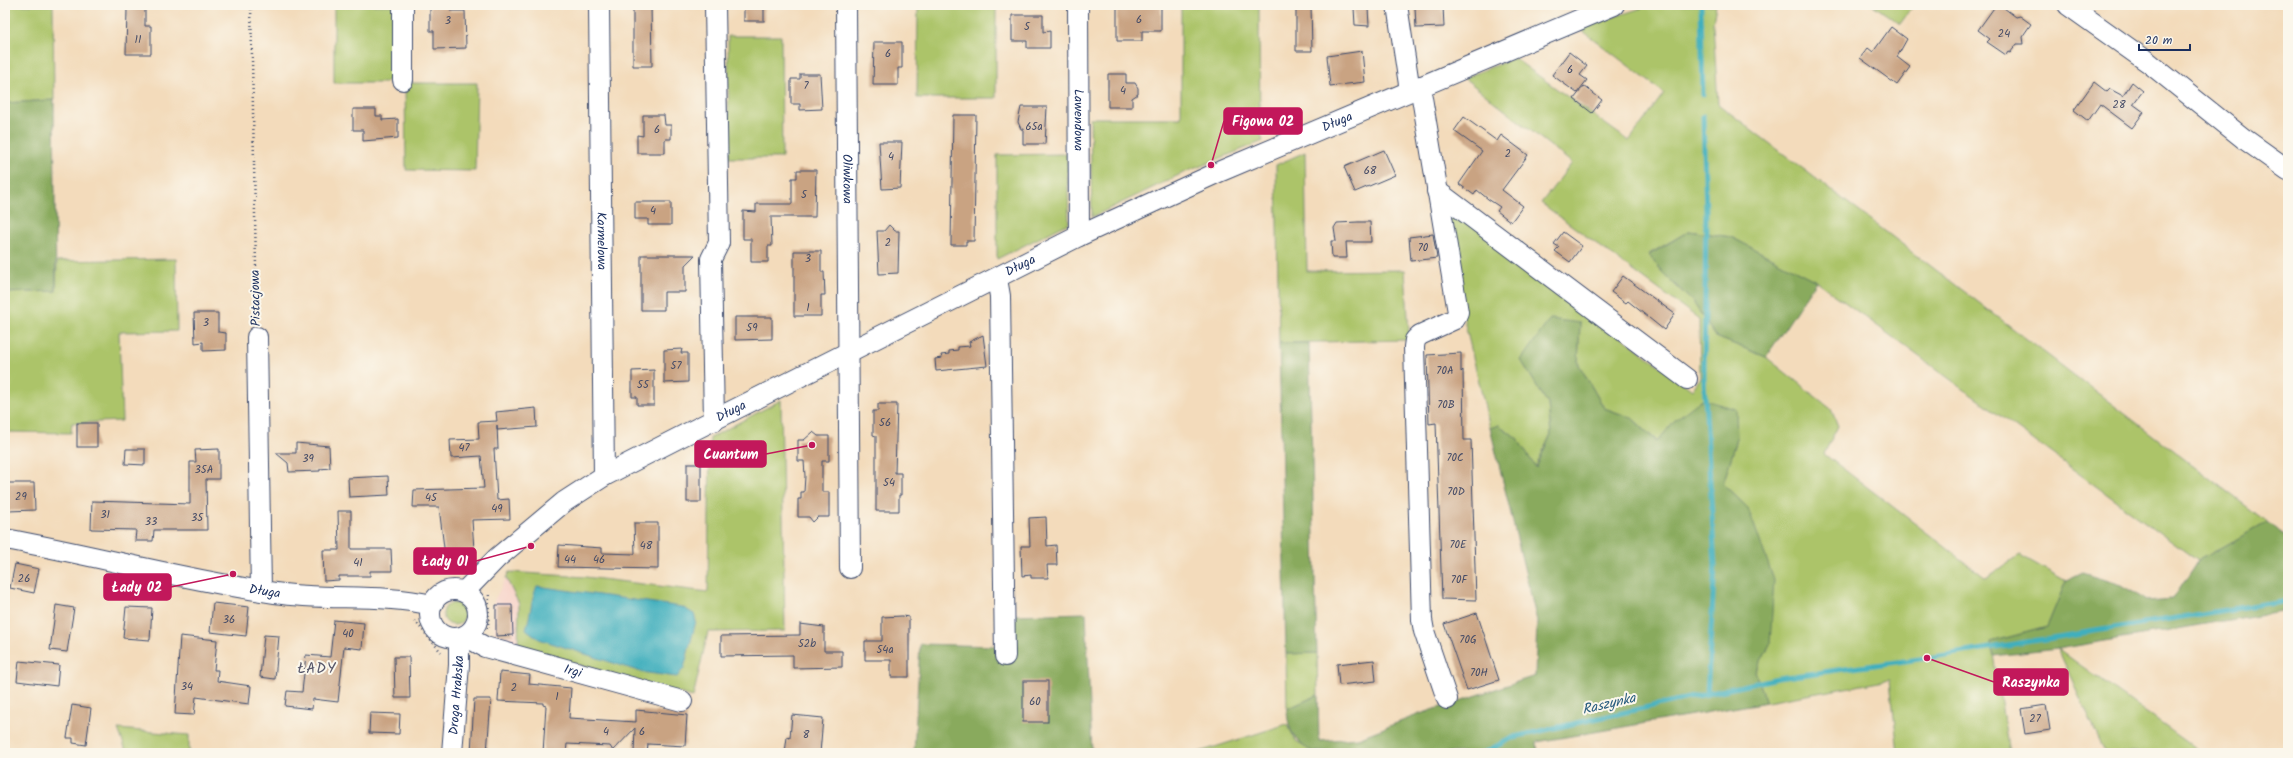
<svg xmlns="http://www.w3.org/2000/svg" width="2293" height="758" viewBox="0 0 2293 758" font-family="Kalam,sans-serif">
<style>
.built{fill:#f7d1c7}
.green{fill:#acc469;stroke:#647a64}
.forest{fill:#89aa5d;stroke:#526c5e}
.water{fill:#41afbd;stroke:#2e6f8e}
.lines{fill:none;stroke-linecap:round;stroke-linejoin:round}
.stream{stroke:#41afbd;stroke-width:5}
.building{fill:#c9a382}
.minor-casing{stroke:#3b496c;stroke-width:22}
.path{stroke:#3b496c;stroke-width:2.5;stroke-dasharray:1 3;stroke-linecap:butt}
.minor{stroke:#fff;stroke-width:20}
.labels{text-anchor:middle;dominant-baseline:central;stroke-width:4;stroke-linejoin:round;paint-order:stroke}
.number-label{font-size:11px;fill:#464c67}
.street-label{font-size:13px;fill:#1b2f5e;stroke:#fbf7ec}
.water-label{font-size:14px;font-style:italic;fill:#285c7f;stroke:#fbf7ec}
.quarter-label{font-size:15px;letter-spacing:1px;fill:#58586b;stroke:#fbf7ec}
.leader{fill:none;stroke:#c2185b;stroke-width:1.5}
.callout-dot{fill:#c2185b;stroke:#fbf7ec;stroke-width:1.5}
.callout{fill:#c2185b;stroke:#c2185b;stroke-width:1.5}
.callout-label{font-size:14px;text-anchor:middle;font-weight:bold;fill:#fff}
</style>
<rect width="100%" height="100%" fill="#fbf7ec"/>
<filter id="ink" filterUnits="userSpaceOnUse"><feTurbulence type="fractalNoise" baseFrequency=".025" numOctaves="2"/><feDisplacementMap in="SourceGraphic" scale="8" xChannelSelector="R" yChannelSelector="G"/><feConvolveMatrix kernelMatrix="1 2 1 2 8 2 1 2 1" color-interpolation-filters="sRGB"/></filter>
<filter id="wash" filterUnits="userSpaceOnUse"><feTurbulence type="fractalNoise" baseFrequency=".012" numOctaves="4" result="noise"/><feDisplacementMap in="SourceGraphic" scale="16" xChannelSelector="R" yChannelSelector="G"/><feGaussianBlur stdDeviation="0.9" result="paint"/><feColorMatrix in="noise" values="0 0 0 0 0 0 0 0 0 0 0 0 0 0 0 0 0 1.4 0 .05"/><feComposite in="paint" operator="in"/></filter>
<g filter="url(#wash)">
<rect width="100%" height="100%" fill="#f3dbbb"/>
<path class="built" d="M506,578L519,604L518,648L495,642L494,601Z"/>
<g class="green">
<path d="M5,5H53L54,100L5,103Z"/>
<path d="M334,5H394L393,74L385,83H334Z"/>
<path d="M918,5H996V98H917Z"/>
<path d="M1181,5H1259L1260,132L1263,141L1181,174L1092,217L1090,118H1181Z"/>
<path d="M1651,5H1716L1713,23L1718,104L2267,522L2198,561L1816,281L1731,237L1689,231L1649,254L1663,273L1693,302L1716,337L1766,357L1831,409L1838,426L1824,454L1986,578L2020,555L2066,581L2047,627L1991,642L2009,753H1898L1890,680L1767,702L1755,672L1770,644L1748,508L1723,484L1737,439L1675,420L1658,442L1632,418L1604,408L1578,363L1580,323L1521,360L1548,404L1551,434L1535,468L1517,438L1499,425L1490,428L1461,307L1442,201L1692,390L1700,378L1699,319L1541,203L1572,163L1464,78L1514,58L1629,141L1664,93L1579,28Z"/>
<path d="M1873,5H1914L1900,24Z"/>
<path d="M728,36H781L782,158H729Z"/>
<path d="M405,83H477L475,171L406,170Z"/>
<path d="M1305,152L1307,271L1405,270L1409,333L1406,340L1279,343L1276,165Z"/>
<path d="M1067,154L1069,223L997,259V155Z"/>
<path d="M176,259L177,331L119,332L122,421L72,423L71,433L5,432V293L56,291L57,261Z"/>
<path d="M781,400L785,631L708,632L693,697L518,648L519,604L506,578L509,572L585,577L708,592L710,438Z"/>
<circle cx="454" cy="614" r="11"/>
<path d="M2058,649L2202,753H2105Z"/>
<path d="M1317,653L1318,695L1287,709L1286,654Z"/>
<path d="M1287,724L1296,741L1317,753H1196Z"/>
<path d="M118,729L189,735V753H127Z"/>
</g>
<g class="forest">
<path d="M54,100L56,291L5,293V103Z"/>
<path d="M1689,231L1731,237L1816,281L1766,357L1716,337L1693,302L1663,273L1649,255Z"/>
<path d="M1550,319L1580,323L1578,363L1604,408L1632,418L1657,442L1675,420L1702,399L1736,409L1737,439L1723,484L1748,508L1774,580L1770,644L1755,672L1767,702L1537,742L1538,753L1313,752C1294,739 1288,732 1287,709L1318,695L1319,741L1358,738L1420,714L1535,676L1537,621L1490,428L1499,425L1517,438L1536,468L1551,434L1548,404L1521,360Z"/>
<path d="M1279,343H1309L1317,653L1286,654Z"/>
<path d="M2267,522L2288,539V610L2058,649L1993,656L1991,642L2047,627L2066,581L2083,573L2122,585L2147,601L2173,599L2198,561Z"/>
<path d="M1086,613L1092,753H914L920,644L997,646L1012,615Z"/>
</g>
<path class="water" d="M537,586L682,607L694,614L696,621L684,668L677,677L641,672L539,639L526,629C531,614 531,600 537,586Z"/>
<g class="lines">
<g class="stream">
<path d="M1701,5L1703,94"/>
<path d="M1703,116L1706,214L1704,379L1715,566L1707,694"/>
<path d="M1483,753L1514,737L1778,678L1927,658L2288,600"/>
</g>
</g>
<g id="blocks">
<g class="building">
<path d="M633,5H651L652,66H633Z"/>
<rect x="744" y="5" width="20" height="16"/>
<path d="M1117,5H1161V31H1142V41H1117Z"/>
<path d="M1296,5H1311L1312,51H1296Z"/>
<path d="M1996,5H2000L2016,17L2020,16L2031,24L2022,37L2023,44H2017L2010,53L2008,52L2006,55L1987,42L1990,39L1978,30Z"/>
<path d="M430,6H450V11H465L466,48L434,49V31H430Z"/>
<path d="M1443,6L1444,27L1416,28L1415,7Z"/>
<path d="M1354,8H1368L1369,26L1355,25Z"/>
<path d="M127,9H145V26H151V54H126Z"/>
<path d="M1012,15H1043V32L1050,31V48H1027V41H1012Z"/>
<path d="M1891,27L1907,39L1897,57L1910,67L1897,85L1860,58L1868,48L1873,52Z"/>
<path d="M874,42H902V68H898V85H873Z"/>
<path d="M1362,51L1365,82L1330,86L1327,56Z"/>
<path d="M1569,52L1587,66L1580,75L1587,80L1577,93L1552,75Z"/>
<path d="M800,74H820L822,109L800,110V104H791V79H800Z"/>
<path d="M1108,74H1126V83H1135L1138,88V94L1132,98V107H1108Z"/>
<path d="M2094,82L2107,92L2110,89L2123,96L2132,82L2143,91L2133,104L2144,112L2132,128L2100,104L2088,121L2074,110Z"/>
<path d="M1584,86L1602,100L1592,113L1574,99Z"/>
<path d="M1021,107H1047L1045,144H1023V129H1021L1018,122Z"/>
<path d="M353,109H376V116H382V120L398,119V138L363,141V130H353Z"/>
<path d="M643,115H664L665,125H671V139H665V153H637V135L643,136Z"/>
<path d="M953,115H976L974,241H966V245H951Z"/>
<path d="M1464,117L1497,141L1501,135L1528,155L1502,190L1523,206L1511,222L1497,211L1500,207L1488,199L1477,190L1474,195L1459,184L1482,151L1454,131Z"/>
<path d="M879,142H902L900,188L882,189Z"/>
<path d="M1384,150L1395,175L1355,192L1344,167Z"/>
<path d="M797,170H816L815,217H771L772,246H768V262H751V239H743V211L756,212V204H792V178H797Z"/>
<path d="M635,202H671V225H648V219H635Z"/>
<path d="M1358,222H1370L1371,242H1346L1347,258H1332L1331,241H1336L1334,228L1337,223Z"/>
<path d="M889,225L895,231H899L898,273L879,274L877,231H884Z"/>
<path d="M1563,232L1582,246L1570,262L1555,251L1559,247L1554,244Z"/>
<path d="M1433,234L1437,258L1411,261L1409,237Z"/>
<path d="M794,251H821V272H824L825,295H821V316H794Z"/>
<path d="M641,255H695L685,265V292H664V310H641Z"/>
<path d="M1623,276L1675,314L1664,330L1628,301L1626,303L1611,292Z"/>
<path d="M194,313H218V332L226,333V350L203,351V342L195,343Z"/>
<path d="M735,317H772V339L735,340Z"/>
<path d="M983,335L987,366L936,371L935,359L942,358L941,355L949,354V351L958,350V347L970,346L969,342Z"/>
<path d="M682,349L681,353H688V382L664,383V350Z"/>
<path d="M1461,353V372L1463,370L1464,440H1471L1476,600L1442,599L1436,423L1429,424L1427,355Z"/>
<path d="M654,370V405H637V397H632V371Z"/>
<path d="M878,404H897L895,473H901V495H899V511H876V436L873,435V411H878Z"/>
<path d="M536,408L537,427L497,430V425L498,449H494L497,500L509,499L510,519L472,520L474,550L457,551L459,562L446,564L439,507H413L414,490L484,488L481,456L451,458L450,440L479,439L478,422L497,421L496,412Z"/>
<rect x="77" y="423" width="20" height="24"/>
<path d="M813,432L818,436H829V461H822V492H829V517H818L813,522L809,517H798V499H801V492H804L805,476L804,461H798V440H804Z"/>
<path d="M296,443L329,446L330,468L320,469V471L289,472L288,463L276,453H296Z"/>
<path d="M126,449H145V465L125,464Z"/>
<path d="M219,449V479H206L207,530H154L153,541H135L136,530L91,529L92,501L190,504V462H196L195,450Z"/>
<rect x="687" y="464" width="14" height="38"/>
<path d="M388,476L389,495L349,497L348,478Z"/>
<path d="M8,483H34L35,510L8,511Z"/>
<path d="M338,511H351V549H391L392,571H370V576H339V580L324,581L323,550H339Z"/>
<path d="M1046,517L1047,546L1056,545L1057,565H1047L1048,578H1031V575L1022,576L1021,546H1030L1029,518Z"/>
<path d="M634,523H658V569L558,567L559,545L602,548V553L635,554Z"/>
<path d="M15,564L39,569L34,593L10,588Z"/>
<path d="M213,603L249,607L246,636L210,632Z"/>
<path d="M56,605L74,608L67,652L50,650Z"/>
<path d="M496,605H512L513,635L496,636Z"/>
<path d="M126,607L152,608L150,640L123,638Z"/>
<path d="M1477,613L1499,680L1467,690L1444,624Z"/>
<path d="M902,616L909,617V677H891V660H865V641H882V617Z"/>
<path d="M334,620L364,623L362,649L344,647L338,702L313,699L312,709L285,706L287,691L302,692L306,655L330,657Z"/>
<path d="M800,624L824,627V651H842V667L793,668V655L721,656V636L800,635Z"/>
<path d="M264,635L279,636L275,679L260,677Z"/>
<path d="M180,636L217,640L214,670H218L217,681L251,686L249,704L196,697L194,715L175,714Z"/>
<path d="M394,657H409L410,698H395Z"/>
<path d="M1374,660L1376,681L1339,685L1337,664Z"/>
<path d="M19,661L59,665L57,686L17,681Z"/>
<path d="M500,672L530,675L529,684L571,688L569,718L636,722V710L687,715L685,746L648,744L647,753H634L635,728L613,751L610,746L567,744L566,753H543L546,706L543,705V703L498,701Z"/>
<rect x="1023" y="681" width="25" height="41"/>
<path d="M474,699H491L487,753H471Z"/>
<path d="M72,705L91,708L86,745L73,743V738H67Z"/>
<path d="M2046,705L2050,730L2025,734L2021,709Z"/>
<path d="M370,713L400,714L399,734L369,733Z"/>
<path d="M792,715L823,718L820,753H785L787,737L790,738Z"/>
</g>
</g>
</g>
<g filter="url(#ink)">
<use href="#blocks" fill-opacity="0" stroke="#3b496c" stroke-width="1"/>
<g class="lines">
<defs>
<g id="minor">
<path d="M403,5V80"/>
<path id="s1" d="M599,5L604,476"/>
<path id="s2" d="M846,5L850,568"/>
<path id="s3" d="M1078,5L1079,236"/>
<path d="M1397,5L1410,91"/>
<path d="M2068,5L2148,62L2243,138L2288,170"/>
<path d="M1420,86L1458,312L1455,319L1420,335L1415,340L1414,347L1422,620L1424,631L1447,699"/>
<path d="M1437,191L1687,379"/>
<path d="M997,279L1000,296L1005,656"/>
<path d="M257,337L261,591"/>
<path d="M714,421L711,259L719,243L715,5"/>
<path id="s4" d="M5,539C95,555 184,580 275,593C327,601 381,593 432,605"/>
<circle cx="454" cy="614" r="24"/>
<path id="s5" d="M464,592L497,558L564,502L604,476L690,432L1079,236L1221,171L1614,5"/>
<path id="s6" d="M465,636L485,647L682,701"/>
<path id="s7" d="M452,753L459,665V638"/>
</g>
</defs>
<use href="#minor" class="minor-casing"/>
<g class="path">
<path d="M251,5L257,320"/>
<path d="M415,621L441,652"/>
<path d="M488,628L489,593"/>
</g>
<use href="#minor" class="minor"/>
</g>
</g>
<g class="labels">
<g class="number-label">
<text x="1139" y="20">6</text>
<text x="448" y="21">3</text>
<text x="1027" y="27">5</text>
<text x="2004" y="34">24</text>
<text x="138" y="40">11</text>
<text x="888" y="54">6</text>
<text x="1570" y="70">6</text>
<text x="806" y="86">7</text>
<text x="1123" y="91">4</text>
<text x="2119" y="105">28</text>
<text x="1034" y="127">65a</text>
<text x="657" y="130">6</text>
<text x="1508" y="154">2</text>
<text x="891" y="157">4</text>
<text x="1370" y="171">68</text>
<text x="804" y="195">5</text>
<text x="653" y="211">4</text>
<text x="888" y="243">2</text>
<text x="1423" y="248">70</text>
<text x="808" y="259">3</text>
<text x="808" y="308">1</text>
<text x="206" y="323">3</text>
<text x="752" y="328">59</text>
<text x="676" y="366">57</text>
<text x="1445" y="371">70A</text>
<text x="643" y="385">55</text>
<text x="1446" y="405">70B</text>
<text x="885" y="423">56</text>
<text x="464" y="448">47</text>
<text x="1455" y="458">70C</text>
<text x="308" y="459">39</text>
<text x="204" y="470">35A</text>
<text x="889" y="483">54</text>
<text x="1456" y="492">70D</text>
<text x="21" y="497">29</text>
<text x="431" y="498">45</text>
<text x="497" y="509">49</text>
<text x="105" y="515">31</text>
<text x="197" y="518">35</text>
<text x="151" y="522">33</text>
<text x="1458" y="545">70E</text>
<text x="646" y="546">48</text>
<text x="570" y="560">44</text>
<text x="599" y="560">46</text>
<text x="358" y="563">41</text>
<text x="24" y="579">26</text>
<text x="1459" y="580">70F</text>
<text x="229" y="620">36</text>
<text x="348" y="634">40</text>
<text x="1468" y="640">70G</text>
<text x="807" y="644">52b</text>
<text x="885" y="650">54a</text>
<text x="1479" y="673">70H</text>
<text x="187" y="687">34</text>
<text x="514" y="688">2</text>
<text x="557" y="697">1</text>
<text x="1035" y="702">60</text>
<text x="2035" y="719">27</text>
<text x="606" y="732">4</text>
<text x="642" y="732">6</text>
<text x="806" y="735">8</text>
</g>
<g class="street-label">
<text stroke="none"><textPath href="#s3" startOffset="115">Lawendowa</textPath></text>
<text stroke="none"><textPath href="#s5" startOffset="997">Długa</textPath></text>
<text stroke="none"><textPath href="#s2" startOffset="174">Oliwkowa</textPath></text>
<text stroke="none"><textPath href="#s1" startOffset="236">Karmelowa</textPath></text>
<text stroke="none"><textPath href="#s5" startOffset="649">Długa</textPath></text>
<text transform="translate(256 298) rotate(-91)">Pistacjowa</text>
<text stroke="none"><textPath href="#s5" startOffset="325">Długa</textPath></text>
<text stroke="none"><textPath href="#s4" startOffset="265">Długa</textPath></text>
<text stroke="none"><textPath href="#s6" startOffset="114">Irgi</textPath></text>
<text stroke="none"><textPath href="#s7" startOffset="58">Droga Hrabska</textPath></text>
</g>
<g class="water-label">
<text transform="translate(1609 704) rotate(-13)">Raszynka</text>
</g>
<g class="quarter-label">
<text x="317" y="669">ŁADY</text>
</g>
</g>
<path class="leader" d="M1211 165L1224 121M812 445L766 454M531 546L476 561M233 574L171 587M1927 658L1994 682"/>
<g class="callout-dot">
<circle cx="1211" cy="165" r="4"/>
<circle cx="812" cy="445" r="4"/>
<circle cx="531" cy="546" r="4"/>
<circle cx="233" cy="574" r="4"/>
<circle cx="1927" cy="658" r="4"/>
</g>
<g class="callout">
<rect x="1224" y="108" width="78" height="26" rx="4"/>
<rect x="695" y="441" width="71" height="26" rx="4"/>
<rect x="414" y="548" width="62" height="26" rx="4"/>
<rect x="104" y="574" width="67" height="26" rx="4"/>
<rect x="1994" y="669" width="74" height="26" rx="4"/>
</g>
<g class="callout-label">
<text x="1263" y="126">Figowa 02</text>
<text x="731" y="459">Cuantum</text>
<text x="445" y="566">Łady 01</text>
<text x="137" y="592">Łady 02</text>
<text x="2031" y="687">Raszynka</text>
</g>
<rect width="2293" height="758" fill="none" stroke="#fbf7ec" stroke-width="20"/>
<path d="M2139 44v6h51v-6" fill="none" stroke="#1b2f5e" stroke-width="2"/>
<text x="2145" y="44" font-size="12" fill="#1b2f5e" stroke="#fbf7ec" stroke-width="3" paint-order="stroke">20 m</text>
</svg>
